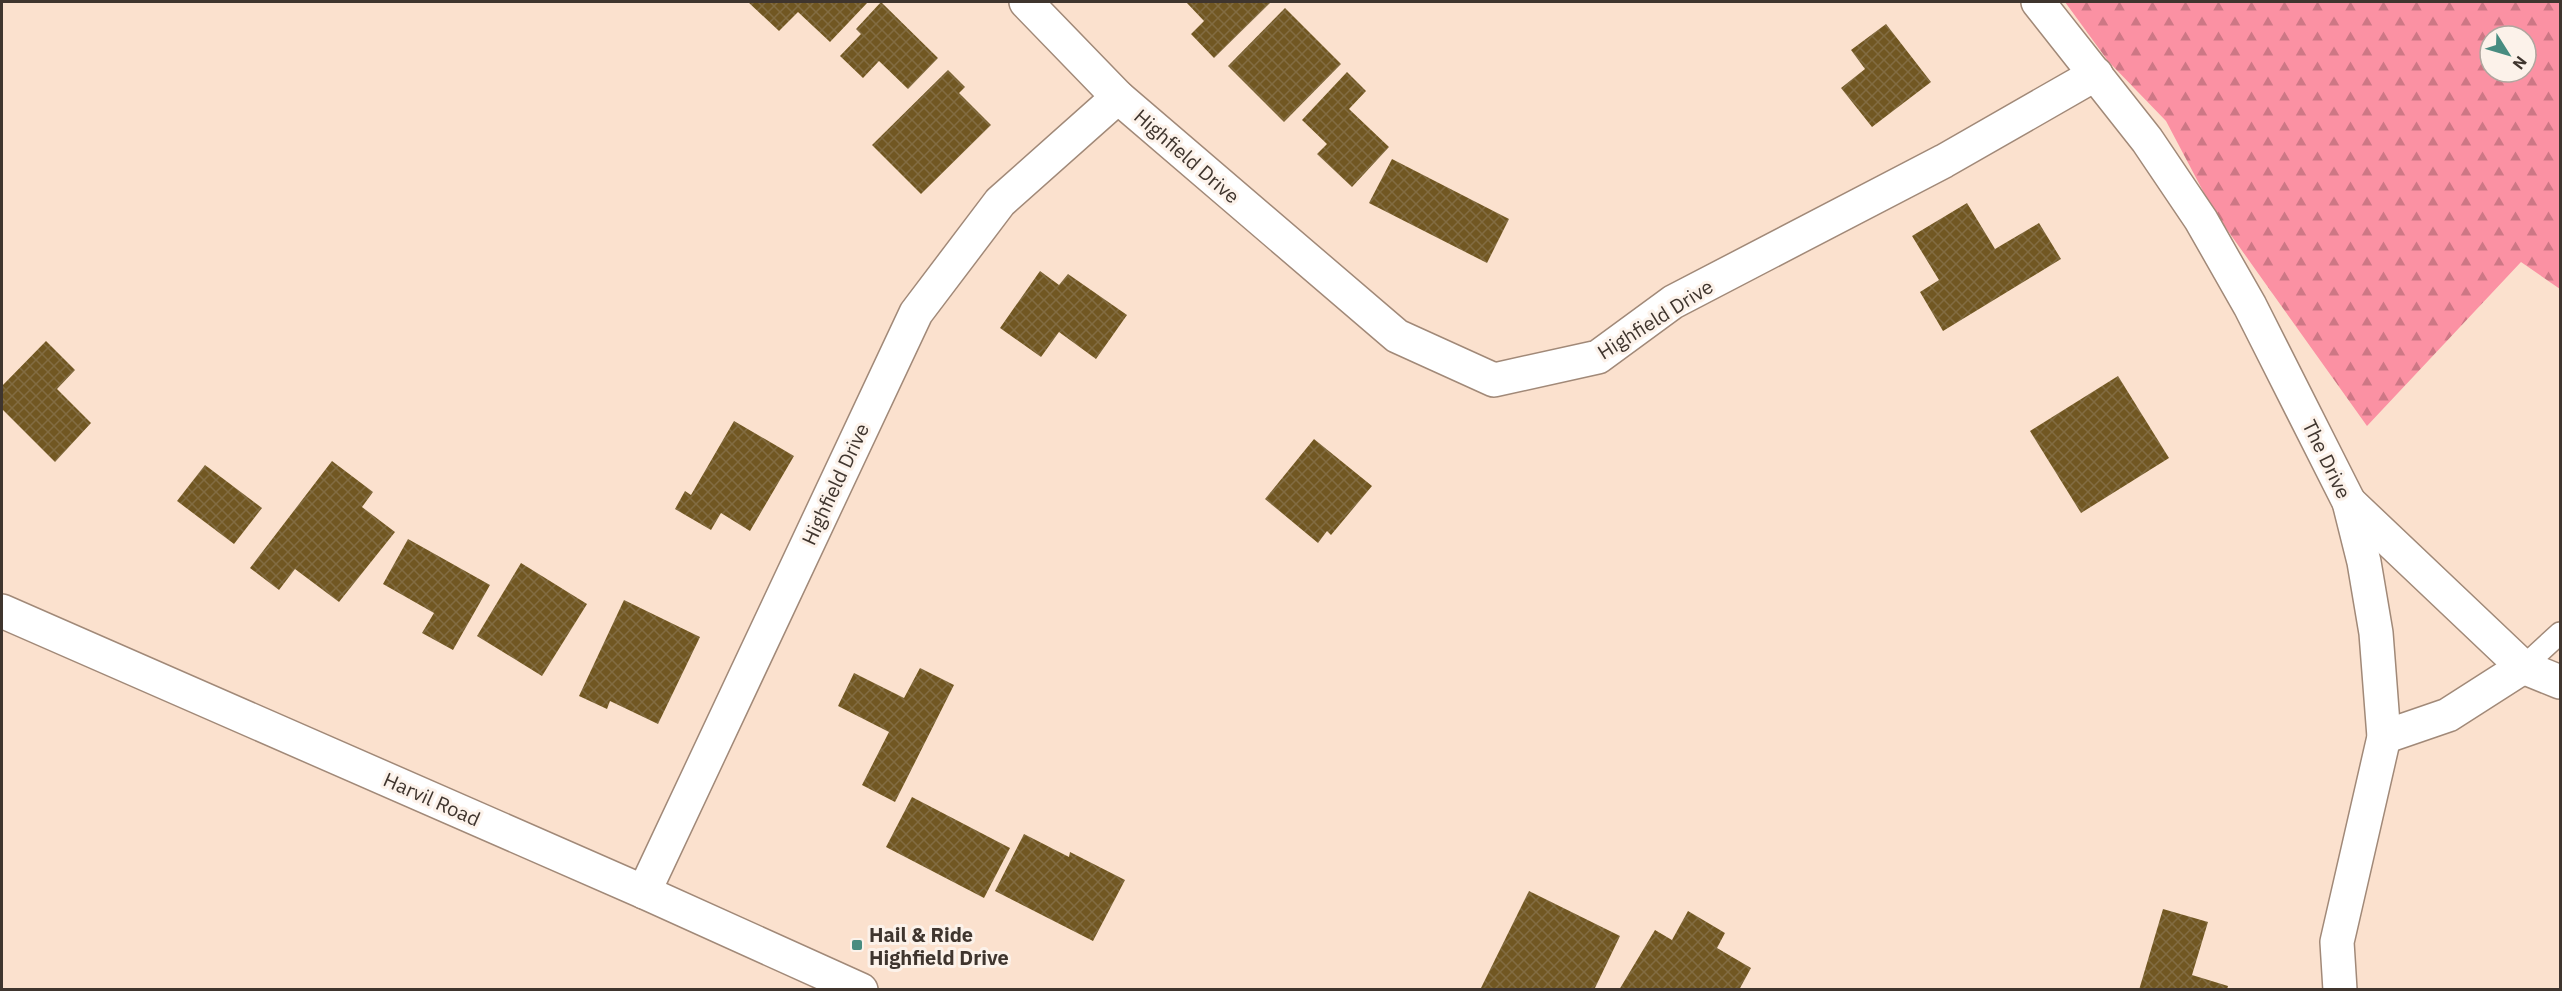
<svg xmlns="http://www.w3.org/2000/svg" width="2562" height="991" viewBox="0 0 2562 991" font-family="'IBM Plex Sans',sans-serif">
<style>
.forest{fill:url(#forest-firs);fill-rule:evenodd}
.building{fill:url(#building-cross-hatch)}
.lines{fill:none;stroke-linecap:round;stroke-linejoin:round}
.service-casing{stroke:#a18978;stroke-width:24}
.minor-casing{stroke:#a18978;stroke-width:36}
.tertiary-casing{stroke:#a18978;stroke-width:36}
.service{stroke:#fff;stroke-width:21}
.minor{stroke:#fff;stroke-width:33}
.tertiary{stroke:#fff;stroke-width:33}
.poi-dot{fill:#488c80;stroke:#fcf2ea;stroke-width:2}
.labels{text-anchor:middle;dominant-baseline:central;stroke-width:6;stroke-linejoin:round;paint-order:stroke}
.street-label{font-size:20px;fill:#3f352e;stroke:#fcf2ea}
.poi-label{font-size:20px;font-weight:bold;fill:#3f352e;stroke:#fcf2ea;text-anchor:start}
</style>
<defs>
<pattern id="forest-firs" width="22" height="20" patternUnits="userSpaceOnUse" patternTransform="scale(1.5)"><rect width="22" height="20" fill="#fb91a3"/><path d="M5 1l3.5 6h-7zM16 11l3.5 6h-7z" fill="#cd7785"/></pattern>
<pattern id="building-cross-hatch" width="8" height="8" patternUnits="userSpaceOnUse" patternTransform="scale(1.5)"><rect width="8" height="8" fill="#715722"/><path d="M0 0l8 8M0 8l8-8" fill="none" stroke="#826c42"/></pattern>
</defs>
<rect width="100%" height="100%" fill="#fbe1ce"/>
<path class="forest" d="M2065,2H2560V289L2521,262L2367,426L2213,210L2166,121L2108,61ZM2490,36H2526V72H2490Z"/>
<g class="building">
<path d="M748,2H868L830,42L798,12L779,31Z"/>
<path d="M881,2L938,58L908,89L879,61L863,78L840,56L861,34L856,29Z"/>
<path d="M1186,2H1271L1214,58L1191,34L1204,21Z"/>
<path d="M1285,8L1341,64L1284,122L1228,66Z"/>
<path d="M1886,24L1931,82L1872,127L1841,88L1865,69L1851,50Z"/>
<path d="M948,70L965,87L959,93L991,125L921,194L872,145Z"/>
<path d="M1347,72L1366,91L1349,109L1389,147L1352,187L1317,154L1327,144L1302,120Z"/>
<path d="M1392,159L1509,219L1487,263L1369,203Z"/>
<path d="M1967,203L1995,249L2039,223L2061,259L1943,331L1920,292L1939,280L1912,236Z"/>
<path d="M1040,271L1059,285L1068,274L1127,315L1096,359L1059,332L1041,357L1000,328Z"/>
<path d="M46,341L75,370L57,389L91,423L55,462L2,409V386Z"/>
<path d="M2118,376L2169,458L2081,513L2030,431Z"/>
<path d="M734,421L794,456L750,531L721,513L711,530L675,509L685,491L691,495Z"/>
<path d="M1314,439L1372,486L1331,535L1327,531L1318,543L1265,499Z"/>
<path d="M332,461L373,492L362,507L395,532L339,602L295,569L279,590L250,568Z"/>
<path d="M205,465L262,508L234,544L177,501Z"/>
<path d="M408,539L490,585L453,650L422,633L434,613L383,584Z"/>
<path d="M521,563L587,604L542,676L477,636Z"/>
<path d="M624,600L700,637L658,724L610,701L607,709L579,696Z"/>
<path d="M920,668L954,685L895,802L862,785L889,732L838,706L854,673L904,698Z"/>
<path d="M912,797L1010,848L984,898L886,847Z"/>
<path d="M1024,834L1069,857L1070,852L1125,880L1093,941L995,891Z"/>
<path d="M1529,891L1620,936L1594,990H1480Z"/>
<path d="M2163,909L2208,922L2192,975L2228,986L2227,990H2139Z"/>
<path d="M1688,911L1725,933L1717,948L1751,968L1739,990H1619L1655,930L1672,940Z"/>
</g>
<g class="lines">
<defs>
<path id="service" d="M2523,667L2560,633"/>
<g id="minor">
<path d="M1026,2L1118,97L1397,336L1494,380L1598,357L1673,302L1944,161L2096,74"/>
<path d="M2038,2L2147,140L2201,220L2250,306L2349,502L2364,562L2376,633L2384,737L2337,942L2340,990"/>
<path d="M2349,502L2523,667L2560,682"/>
<path d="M2384,737L2448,715L2523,667"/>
<path d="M644,892L916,313L1000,202L1118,97"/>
</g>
<path id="tertiary" d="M2,611L644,892L861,990"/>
</defs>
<use href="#service" class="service-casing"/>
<use href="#minor" class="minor-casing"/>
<use href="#tertiary" class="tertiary-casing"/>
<use href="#service" class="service"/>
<use href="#minor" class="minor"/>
<use href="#tertiary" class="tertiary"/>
</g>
<rect class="poi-dot" x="851" y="939" width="12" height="12" rx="3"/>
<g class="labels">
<g class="street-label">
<text transform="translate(1187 156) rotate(41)">Highfield Drive</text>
<text transform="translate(1655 319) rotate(-32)">Highfield Drive</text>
<text transform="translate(2327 459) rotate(64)">The Drive</text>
<text transform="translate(835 484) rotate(-65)">Highfield Drive</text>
<text transform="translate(432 799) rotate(24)">Harvil Road</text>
</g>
<g class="poi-label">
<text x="869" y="934">Hail &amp; Ride<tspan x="869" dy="23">Highfield Drive</tspan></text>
</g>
</g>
<rect width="2562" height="991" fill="none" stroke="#3f352e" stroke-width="6"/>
<g transform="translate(2508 54) rotate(127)"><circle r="28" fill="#fcf2ea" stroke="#b0a69f" stroke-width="1.5"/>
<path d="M0-4.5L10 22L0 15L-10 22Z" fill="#488c80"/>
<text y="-9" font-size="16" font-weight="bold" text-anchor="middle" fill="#3f352e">N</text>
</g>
</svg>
